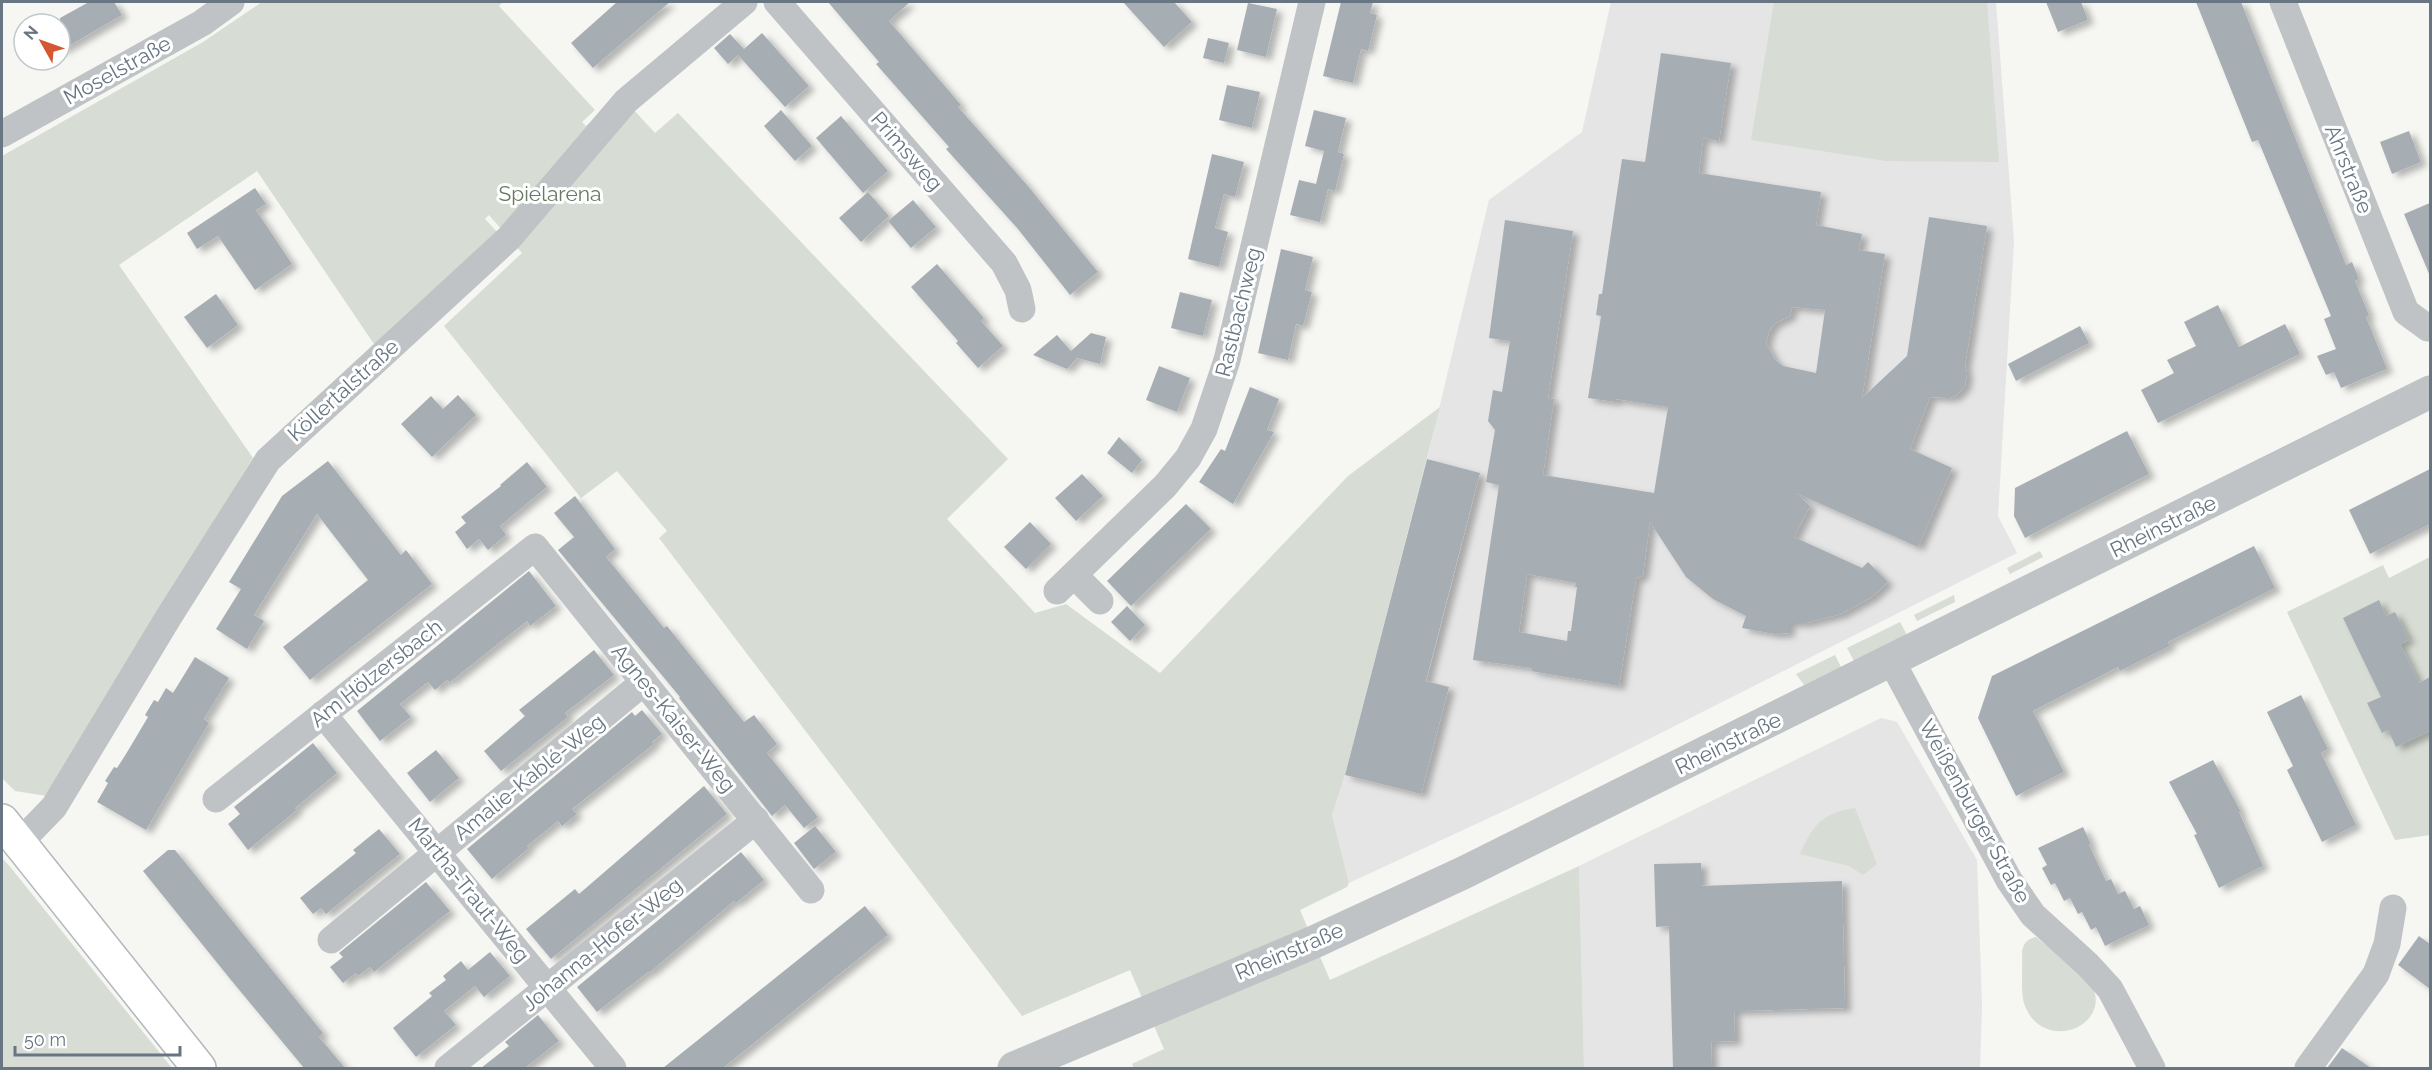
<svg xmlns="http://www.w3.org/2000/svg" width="2432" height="1070" viewBox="0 0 2432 1070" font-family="Raleway,sans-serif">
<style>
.built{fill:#e4e5e4}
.green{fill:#d7dcd4}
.building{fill:#a7aeb3;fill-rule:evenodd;filter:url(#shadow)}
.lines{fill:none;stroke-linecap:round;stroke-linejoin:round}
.secondary-casing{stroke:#b2b7bb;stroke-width:36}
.minor{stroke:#bfc3c6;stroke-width:27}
.tertiary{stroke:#bfc3c6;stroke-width:33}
.secondary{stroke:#fff;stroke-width:33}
.labels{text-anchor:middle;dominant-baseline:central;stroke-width:6;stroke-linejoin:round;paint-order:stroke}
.street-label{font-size:21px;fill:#677682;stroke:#fff}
.park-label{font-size:21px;fill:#6a7965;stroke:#fff}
</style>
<defs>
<filter id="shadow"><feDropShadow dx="6" dy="4" stdDeviation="3" flood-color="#0004"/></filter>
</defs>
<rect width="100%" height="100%" fill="#f6f6f3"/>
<g class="built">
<path d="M1611,2H1996L2014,241L1998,516L2017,553L1534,797L1349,883L1332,815L1345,775L1421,794L1449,687L1427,681L1478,482L1464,469L1427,459L1489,200L1582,132Z"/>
<path d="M1881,718L1897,722L1977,860L1982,1004L1980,1068H1584L1579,866Z"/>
</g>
<g class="green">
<path d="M262,2H503L499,6L595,110L582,122L586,126L621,96L655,133L678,113L1008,459L947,519L1035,613L1066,604L1160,673L1348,476L1440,407L1345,775L1332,815L1349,883L1347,887L1300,910L1330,980L1579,866L1584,1068H1134L1132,1064L1164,1049L1130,970L1022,1016L659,538L667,531L617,471L581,498L444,326L522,253L489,215L485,219L499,234L376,347L257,171L119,265L253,458L47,796L15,791L2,778V156L203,42Z"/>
<path d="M1774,2H1987L1999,162L1886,161L1751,140Z"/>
<path d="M2040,551L2043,557L2010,574L2007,568Z"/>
<path d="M2430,557V835L2395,840L2287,612L2383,565L2389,578Z"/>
<path d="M1954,595L1955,602L1917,621L1914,615Z"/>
<path d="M1900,622L1907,635L1854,661L1847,648Z"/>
<path d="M1835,655L1841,667L1804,685L1796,674Z"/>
<path d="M1855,808L1877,864L1863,875L1849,866L1800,854C1813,825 1822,813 1855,808Z"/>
<path d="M2,858L11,868L172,1068H2Z"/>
<path d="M2036,937C2050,949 2090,976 2095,994C2103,1029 2043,1051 2025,1006C2020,994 2023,966 2022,951C2024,943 2027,939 2036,937Z"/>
</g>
<g class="building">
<path d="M89,2H114L122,15L60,51V18Z"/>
<path d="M617,2H670L593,68L571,43Z"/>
<path d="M828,2H910L889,21L961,105L958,107L1027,185L1098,272L1070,295L1018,229L946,149L949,147L876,64L879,62Z"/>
<path d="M1123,2H1174L1192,22L1164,47Z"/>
<path d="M1341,2H1373L1370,13L1377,15L1368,51L1361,49L1353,83L1323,76Z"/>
<path d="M2046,2H2081L2088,20L2058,32Z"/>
<path d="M2196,2H2241L2346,265L2352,262L2359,279L2355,281L2369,315L2366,317L2387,369L2341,388L2334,372L2326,375L2317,356L2336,349L2324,319L2331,316L2258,140L2252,142Z"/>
<path d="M1248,3L1277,9L1266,57L1237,50Z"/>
<path d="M762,33L809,86L785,107L738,55L728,64L714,48L730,34L744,49Z"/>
<path d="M1208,38L1229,43L1224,63L1203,58Z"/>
<path d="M1661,53L1731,63L1719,141L1703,138L1699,173L1821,192L1816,225L1862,234L1859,250L1885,254L1862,398L1907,356L1929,217L1987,226L1965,366L1967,373L1965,386L1956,396L1949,398L1930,397L1910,449L1952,468L1918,547L1796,493L1810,506L1794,537L1862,568L1868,562L1888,582L1872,597L1841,614L1806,623H1789V633L1775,634L1742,628L1746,616L1713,599L1686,577L1650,522L1643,575L1636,579L1619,686L1531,671L1532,668L1473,660L1499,485L1486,482L1495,430L1488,421L1493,390L1502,392L1510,341L1489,338L1505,220L1573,231L1548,398L1554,399L1543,475L1654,493L1668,407L1616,399V402L1588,398L1601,316L1596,315L1599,294H1602L1622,159L1645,162ZM1792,307L1825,310L1816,373L1783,366L1775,360L1766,343L1769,332L1774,324L1790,316ZM1527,574L1576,583L1575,587H1577L1571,631H1568L1567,641L1519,632Z"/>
<path d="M1227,85L1260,92L1252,128L1219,120Z"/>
<path d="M781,110L812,146L795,161L764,126Z"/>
<path d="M1314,110L1346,118L1338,152L1344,154L1335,191L1328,189L1320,222L1290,215L1299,180L1316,184L1324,151L1305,146Z"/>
<path d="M841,116L888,171L863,193L816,138Z"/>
<path d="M2409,131L2421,162L2392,174L2380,142Z"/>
<path d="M1212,154L1244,162L1235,197L1224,194L1215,228L1228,232L1219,267L1188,259Z"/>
<path d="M255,188L266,204L256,210L292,264L255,290L218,236L197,249L187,233Z"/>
<path d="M868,192L889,216L861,242L839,218Z"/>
<path d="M913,200L936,227L911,248L888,221Z"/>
<path d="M2430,203V276L2404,214Z"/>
<path d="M1281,249L1313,257L1305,290L1312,292L1303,326L1296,324L1288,360L1258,353Z"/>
<path d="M937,264L984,318L981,321L1003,346L978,368L956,343L958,341L911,287Z"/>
<path d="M1180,292L1212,300L1203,336L1171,328Z"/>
<path d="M216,294L238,325L207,348L184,317Z"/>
<path d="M2218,305L2239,347L2285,324L2300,354L2158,423L2141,390L2174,373L2167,360L2196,346L2184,322Z"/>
<path d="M2080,326L2089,343L2016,381L2008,364Z"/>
<path d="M1091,333L1106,337L1100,364L1077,358L1067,369L1033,355L1057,335L1071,351Z"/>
<path d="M1159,366L1190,378L1177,412L1146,400Z"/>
<path d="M1250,387L1279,399L1267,430L1274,432L1233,504L1199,482L1221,449L1225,451Z"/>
<path d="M458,395L476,415L432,457L401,424L431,396L443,409Z"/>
<path d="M2127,431L2149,474L2025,538L2014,516L2015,488Z"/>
<path d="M1119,437L1142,460L1132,473L1107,453Z"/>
<path d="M1427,459L1480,473L1426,681L1449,687L1421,794L1345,775Z"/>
<path d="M328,461L401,555L406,550L432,584L310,680L283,647L368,580L317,514L254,615L264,621L247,649L216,629L241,589L229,582L282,496Z"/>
<path d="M527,462L547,487L500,526L506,535L488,550L479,539L467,549L455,532L466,523L461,517L501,486L500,485Z"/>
<path d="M2430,469V524L2370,554L2349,510Z"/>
<path d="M1082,474L1103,496L1076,521L1055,498Z"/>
<path d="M575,496L615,549L606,557L664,628L667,626L744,722L754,715L777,744L767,753L818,817L804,828L785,805L772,816L679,698L680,697L558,550L574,537L554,513Z"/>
<path d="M1186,504L1211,529L1131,606L1107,581Z"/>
<path d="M1030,522L1051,544L1026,569L1004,547Z"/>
<path d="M2254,546L2275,588L2168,642L2170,646L2120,671L2118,667L2033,711L2064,772L2016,796L1978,718L1992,676Z"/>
<path d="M529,571L556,606L530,626L527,621L450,682L447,680L435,690L428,682L400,704L411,717L380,741L357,711Z"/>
<path d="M2379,600L2386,616L2395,612L2409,640L2400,644L2419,683L2430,677V731L2396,747L2388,730L2382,733L2367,703L2381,697L2343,618Z"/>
<path d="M1127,606L1145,625L1130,641L1111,622Z"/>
<path d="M594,650L614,675L565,713L568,717L501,771L484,751L525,716L519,710Z"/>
<path d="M195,657L229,678L204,719L209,723L146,830L97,802L108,783L105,781L114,767L117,768L126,754L148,717L145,715L154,700L158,702L166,688L173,693Z"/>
<path d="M2301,695L2328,749L2321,753L2356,825L2322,842L2287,770L2293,766L2267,712Z"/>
<path d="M642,710L662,734L652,742L654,744L572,809L577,814L562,826L558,821L527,846L529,848L492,879L467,849L632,712L635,716Z"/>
<path d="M313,743L337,773L295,808L297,810L248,850L228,824L240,814L234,807Z"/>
<path d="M436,750L459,778L430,802L407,773Z"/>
<path d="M2213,760L2241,812H2239L2263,866L2219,888L2194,835L2197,834L2169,782Z"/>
<path d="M704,786L727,814L551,959L526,929L575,889L579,894Z"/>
<path d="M815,826L836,852L814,869L794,843Z"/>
<path d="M2083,827L2091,844L2089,845L2106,881L2111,879L2118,894L2125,891L2134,909L2140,906L2149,925L2105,946L2096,927L2091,930L2082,912L2078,914L2070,898L2064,901L2055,883L2051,885L2042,868L2047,865L2038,848Z"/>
<path d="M379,829L400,854L326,914L321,908L313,914L300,898L356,853L353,850Z"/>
<path d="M168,850H175L247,939L323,1033L319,1037L345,1068H304L231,980L143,871Z"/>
<path d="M741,852L764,880L736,903L734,901L649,973L648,972L597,1012L577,987Z"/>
<path d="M1701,863V886L1842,881L1845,1008L1734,1011L1735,1041L1711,1042L1712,1068H1673L1669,926L1656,927L1654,864Z"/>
<path d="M426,882L450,911L374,972L370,967L358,976L356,973L343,983L330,967L343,957L339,953Z"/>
<path d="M865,906L888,935L723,1068H663Z"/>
<path d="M2419,936L2430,944V989L2398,965Z"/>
<path d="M490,952L510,976L484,997L475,986L444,1011L456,1025L416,1057L393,1028L432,996L429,993L446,980L443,976L461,961L468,970Z"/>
<path d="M538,1015L559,1041L525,1068H481L509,1046L505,1042Z"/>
<path d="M2342,1048L2371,1068H2327Z"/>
</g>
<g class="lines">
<defs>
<path id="secondary" d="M2,821L199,1068"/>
</defs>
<use href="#secondary" class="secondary-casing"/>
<g class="minor">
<path d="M777,2L1004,263L1018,290L1022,309"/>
<path d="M2283,2L2406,312L2428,328"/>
<path d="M2,134L202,23L231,2"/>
<path d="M1074,575L1100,601"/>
<path d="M1057,591L1165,486L1188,458L1204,429L1227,360L1312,2"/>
<path d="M1892,662L2009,880L2033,915L2088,965L2110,989L2152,1068"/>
<path d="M323,714L613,1068"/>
<path d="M216,799L535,547L811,890"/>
<path d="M20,842L54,807L168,618L268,460L509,238L626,101L744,2"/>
<path d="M331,940L644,682"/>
<path d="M448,1068L756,820"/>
<path d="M2308,1068L2376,974L2387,944L2393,908"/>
</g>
<path class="tertiary" d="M1014,1068L1314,942L1463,873L2430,392"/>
<use href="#secondary" class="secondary"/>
</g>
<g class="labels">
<g class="street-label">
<text transform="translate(117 70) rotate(-29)">Moselstraße</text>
<text transform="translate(907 151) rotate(49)">Primsweg</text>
<text transform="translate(2349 169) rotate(68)">Ahrstraße</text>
<text transform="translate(1238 312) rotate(-76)">Rastbachweg</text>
<text transform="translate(343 390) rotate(-42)">Köllertalstraße</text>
<text transform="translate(2163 526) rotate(-26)">Rheinstraße</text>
<text transform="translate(376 673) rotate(-38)">Am Hölzersbach</text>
<text transform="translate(674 718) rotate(51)">Agnes-Kaiser-Weg</text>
<text transform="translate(1728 743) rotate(-26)">Rheinstraße</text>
<text transform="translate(529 777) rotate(-39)">Amalie-Kablé-Weg</text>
<text transform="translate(1975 811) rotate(61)">Weißenburger Straße</text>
<text transform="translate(469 890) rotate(51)">Martha-Traut-Weg</text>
<text transform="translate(602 944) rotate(-39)">Johanna-Hofer-Weg</text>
<text transform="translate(1289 951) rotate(-23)">Rheinstraße</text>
</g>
<g class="park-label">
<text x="550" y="193">Spielarena</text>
</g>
</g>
<rect width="2432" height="1070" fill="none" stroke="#677682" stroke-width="6"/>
<g transform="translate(42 42) rotate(310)"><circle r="28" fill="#ffffff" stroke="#c2c8cd" stroke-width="1.5"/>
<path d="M0-4.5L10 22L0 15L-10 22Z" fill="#d65633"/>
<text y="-9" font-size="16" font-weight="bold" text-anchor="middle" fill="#677682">N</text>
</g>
<path d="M15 1046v9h165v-9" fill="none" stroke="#677682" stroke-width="3"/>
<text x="24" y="1046" font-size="18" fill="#677682" stroke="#ffffff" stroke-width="4.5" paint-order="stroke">50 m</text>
</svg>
